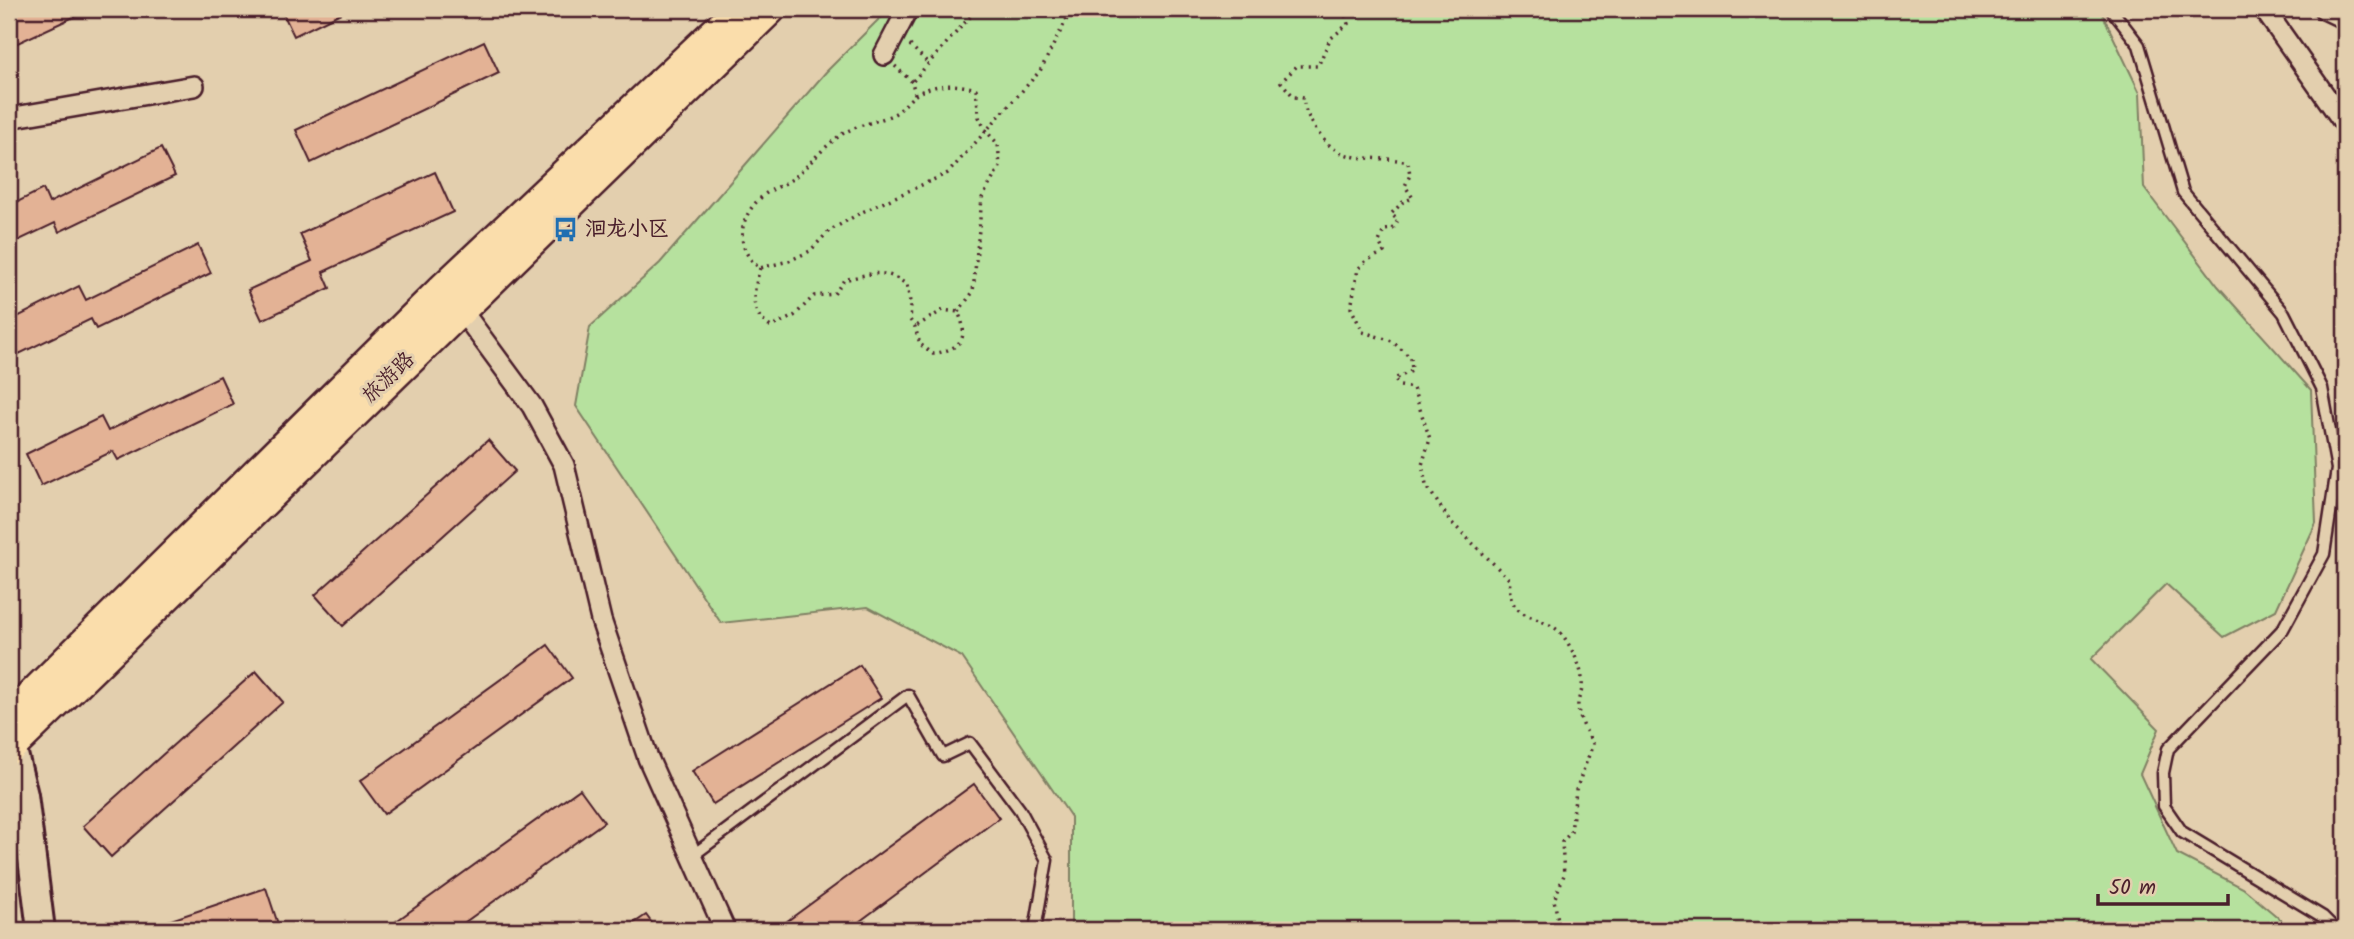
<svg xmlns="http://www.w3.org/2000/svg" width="2354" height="939" viewBox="0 0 2354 939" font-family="Kalam,'LXGW WenKai TC',sans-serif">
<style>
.green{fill:#b6e19e;stroke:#808064;stroke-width:2}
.building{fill:#e3b295;stroke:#4a1f2b;stroke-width:2}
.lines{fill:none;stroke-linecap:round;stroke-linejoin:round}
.lane-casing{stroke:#4a1f2b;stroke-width:15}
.street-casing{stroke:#4a1f2b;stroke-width:24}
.secondary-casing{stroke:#4a1f2b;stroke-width:32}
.primary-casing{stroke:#4a1f2b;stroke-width:35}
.path{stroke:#4a1f2b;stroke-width:3.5;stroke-dasharray:2 5;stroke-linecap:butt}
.lane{stroke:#e3cfae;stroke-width:10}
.street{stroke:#e3cfae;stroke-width:19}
.secondary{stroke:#e3cfae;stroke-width:26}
.primary{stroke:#faddab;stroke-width:30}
.labels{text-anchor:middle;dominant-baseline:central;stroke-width:6;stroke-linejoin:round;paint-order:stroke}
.poi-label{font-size:21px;font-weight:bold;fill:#4a1f2b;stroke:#e3cfae;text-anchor:start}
.street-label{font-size:21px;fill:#4a1f2b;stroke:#e3cfae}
</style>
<rect width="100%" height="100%" fill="#e3cfae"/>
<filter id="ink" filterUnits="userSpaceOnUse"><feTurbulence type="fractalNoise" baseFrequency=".0143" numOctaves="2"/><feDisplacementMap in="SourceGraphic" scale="14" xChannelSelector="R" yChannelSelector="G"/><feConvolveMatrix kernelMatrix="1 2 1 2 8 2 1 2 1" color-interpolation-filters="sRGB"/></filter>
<g filter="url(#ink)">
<path class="green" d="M889,9H2100L2140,93L2144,188L2218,286L2311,390L2316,523L2276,610L2224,637L2166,584L2091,659L2159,729L2140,774L2177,854L2243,888L2293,930H1071V817L962,657L868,607L721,623L576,406L590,327L660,263L826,72Z"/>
<g class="building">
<path d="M16,9H91L9,47V12Z"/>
<path d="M281,9H349L294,36Z"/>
<path d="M484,41L499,73L311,163L296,130Z"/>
<path d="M161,148L175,176L59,232L55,223L9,245V206L43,189L49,203Z"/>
<path d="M435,172L453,212L323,272L330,288L262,320L248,290L312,261L300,234Z"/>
<path d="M198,245L211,273L96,329L91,319L19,354L9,333V321L79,286L86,300Z"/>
<path d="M220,376L233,404L118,460L113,451L41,486L26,454L101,417L108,431Z"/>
<path d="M488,440L515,471L343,626L315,595Z"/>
<path d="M548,645L572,678L384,814L360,781Z"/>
<path d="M860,665L881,698L713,804L692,771Z"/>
<path d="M256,671L283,702L111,857L83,826Z"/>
<path d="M974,784L999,818L848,930H775Z"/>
<path d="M580,789L604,822L454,930H384Z"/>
<path d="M266,888L278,924L260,930H148L147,928Z"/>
<path d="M646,915L657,930H624Z"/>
</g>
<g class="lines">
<defs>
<g id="lane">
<path d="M2111,9L2139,45L2183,192L2284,313L2322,388L2337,469L2324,554L2283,629L2168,749L2163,773L2164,806L2182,832L2323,917L2336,930"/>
<path d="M692,856L908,695L943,756L970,743L1020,810L1047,860L1035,930"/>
</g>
<g id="street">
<path d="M2264,9L2345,124"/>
<path d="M2324,9L2345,19"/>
<path d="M884,55L908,9"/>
<path d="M9,118L194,86"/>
<path d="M454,300L532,406L564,465L601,620L648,758L725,930"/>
</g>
<path id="secondary" d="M11,727L12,746L24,795L41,930"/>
<g id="primary">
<path d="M9,718L444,288L738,11"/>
<path d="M9,749L770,9"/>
</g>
</defs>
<use href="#lane" class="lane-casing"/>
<use href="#street" class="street-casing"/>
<use href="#secondary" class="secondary-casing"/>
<use href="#primary" class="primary-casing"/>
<g class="path">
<path d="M1343,9L1348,24L1330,39L1318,66H1297L1281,82L1294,97L1304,98C1303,110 1309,117 1315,128C1341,169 1369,153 1408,162L1410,175L1405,186L1413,198L1403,202L1391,214L1398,220L1393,229L1384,230L1379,242L1384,252L1366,261L1358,269L1351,308L1363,332L1392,341L1411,358L1412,371L1394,379L1400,386L1413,388L1430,439L1422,465L1426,485L1450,521L1510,580C1505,625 1547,612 1564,637C1573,651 1584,670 1582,687C1582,693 1578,698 1578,703C1577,716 1587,733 1593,744L1576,790L1571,832L1562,842L1564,875L1554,900L1560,930"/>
<path d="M910,45L928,63"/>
<path d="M895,66L912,82"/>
<path d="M915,94L912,82L977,9"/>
<path d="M760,268C754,291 747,312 771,327L794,316L814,296L834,294L844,280C870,274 884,267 907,285L911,308L910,320L915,327L920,344L933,354C959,349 971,339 958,312L943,310L915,327"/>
<path d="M958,312L973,292L982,198L1000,166L998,144L986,131L979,117L976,89C957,83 931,83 914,96C907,101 902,110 894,114C878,122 859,124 844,133C825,145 812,162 796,176C788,183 777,187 768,192C740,211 731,247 760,268L789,261L810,251L829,231L860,213L948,173L1040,71L1072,9"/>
</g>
<use href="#lane" class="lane"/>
<use href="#street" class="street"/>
<use href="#secondary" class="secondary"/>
<use href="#primary" class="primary"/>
</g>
</g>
<defs>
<symbol id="bus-bare" viewBox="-9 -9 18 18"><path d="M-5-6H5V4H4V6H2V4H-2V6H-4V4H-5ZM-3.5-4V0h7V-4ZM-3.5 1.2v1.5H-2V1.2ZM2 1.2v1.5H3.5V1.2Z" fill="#1f6fb2" stroke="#e3cfae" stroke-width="2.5" paint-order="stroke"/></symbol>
</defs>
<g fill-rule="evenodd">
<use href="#bus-bare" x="548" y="212" width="35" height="35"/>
</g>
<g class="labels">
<g class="poi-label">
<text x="585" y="229">洄龙小区</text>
</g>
<g class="street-label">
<text transform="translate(389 378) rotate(-44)">旅游路</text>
</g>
</g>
<rect width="2354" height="939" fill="none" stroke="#e3cfae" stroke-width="35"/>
<rect x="18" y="18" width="2319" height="904" fill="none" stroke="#4a1f2b" stroke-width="2.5" filter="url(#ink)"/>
<path d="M2098 894v10h130v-10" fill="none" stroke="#4a1f2b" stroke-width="3.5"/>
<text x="2109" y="894" font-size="21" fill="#4a1f2b" stroke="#e3cfae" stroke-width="5" paint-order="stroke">50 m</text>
</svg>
